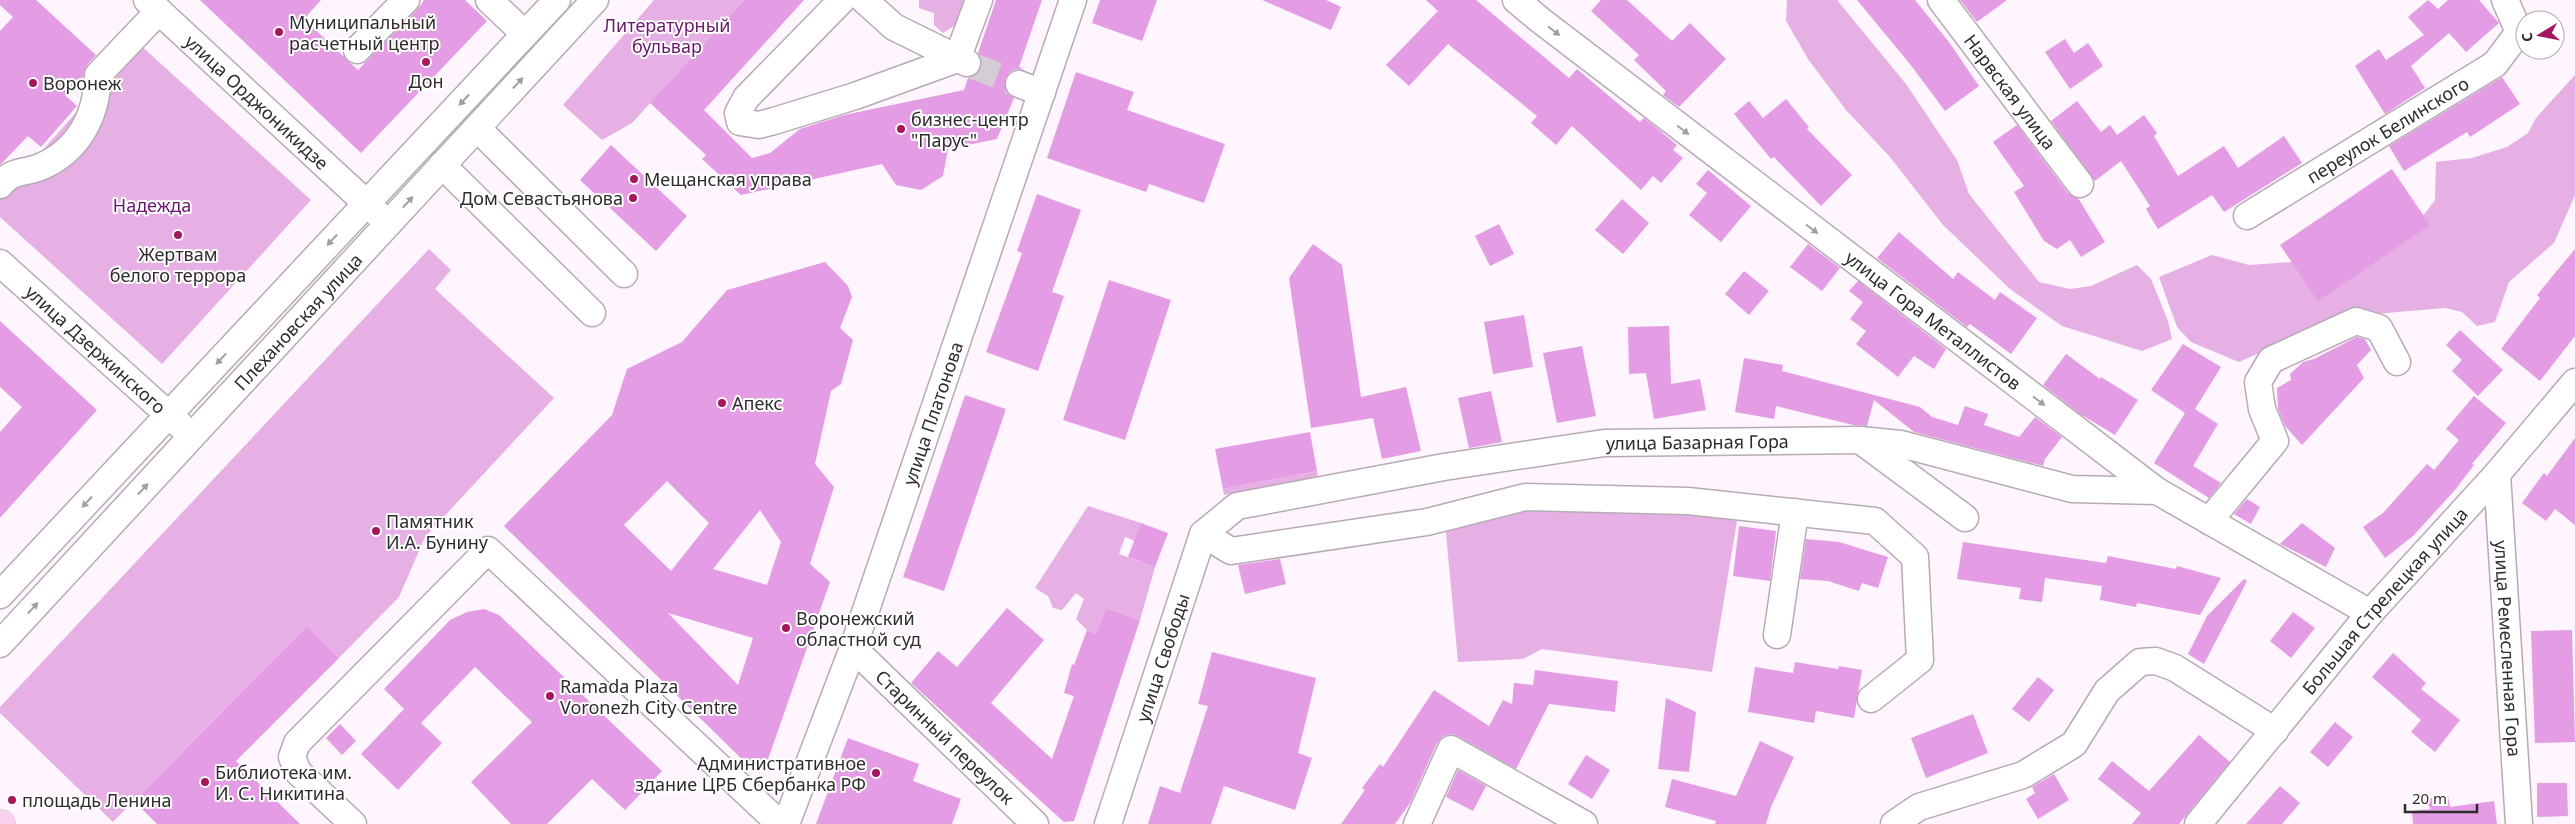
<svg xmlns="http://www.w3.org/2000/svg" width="2575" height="824" viewBox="0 0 2575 824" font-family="'Noto Sans',sans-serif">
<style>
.green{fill:#e6b0e5}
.building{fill:#e49ce4;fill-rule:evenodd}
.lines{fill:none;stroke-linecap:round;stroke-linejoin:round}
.minor-tunnel{stroke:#d5cdd5;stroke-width:26;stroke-dasharray:26 13;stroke-linecap:butt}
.minor-casing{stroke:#b6abb5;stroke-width:29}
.major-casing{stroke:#d5d5d5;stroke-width:30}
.minor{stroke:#fff;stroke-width:26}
.major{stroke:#fad0f0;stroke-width:28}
.oneway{fill:#a1a0a1}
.poi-dot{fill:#a4175c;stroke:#fff;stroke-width:2}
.labels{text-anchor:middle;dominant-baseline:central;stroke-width:4;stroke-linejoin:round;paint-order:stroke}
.poi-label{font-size:18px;fill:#2f2b2f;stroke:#fff;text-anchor:start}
.park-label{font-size:18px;fill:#6b166e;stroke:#fff}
.street-label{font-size:18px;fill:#2f2b2f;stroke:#fff}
</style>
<rect width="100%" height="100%" fill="#fef5fe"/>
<g class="green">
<path d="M654,0H744L632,123L602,140L563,105Z"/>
<path d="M919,0H971L963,20L943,33L934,25V13L919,8Z"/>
<path d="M1787,0H1837L1906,84L1957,160L1969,194L2039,282L2070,289L2091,286L2137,265L2151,279L2168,321L2172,339L2142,351L2062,326L2010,289L1943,225L1890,157L1846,110L1808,59L1786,21Z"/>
<path d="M138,43L311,200L162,364L0,217V198Z"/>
<path d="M2575,75V195L2554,243L2509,282L2495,322L2477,326L2462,312L2445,308L2363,315L2280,344L2239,362L2191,342L2177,327L2159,277L2212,255L2249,265L2308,261L2420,220L2435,200L2436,162L2472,158L2507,147L2528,133L2536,118Z"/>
<path d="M429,249L451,270L435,289L554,398L425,537L399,597L339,658L307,626L113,822L0,713V707Z"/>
<path d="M1317,471L1318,477L1224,495L1223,489Z"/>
<path d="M1523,505L1704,510L1737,521L1712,672L1542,649L1523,659L1458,662L1445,523Z"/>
<path d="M1088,506L1141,523L1135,541L1125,537L1119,554L1155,567L1140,620L1106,608L1096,634L1087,630L1076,619L1084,599L1076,593L1062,610L1053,608L1048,596L1035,588Z"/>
</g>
<g class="building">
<path d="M0,0H36L96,55L87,65L83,77L66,96L77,106L41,147L28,136L0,165V31L13,17L0,5Z"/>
<path d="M200,0H321L304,19L358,70L417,10L424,0H465L487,21L361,153Z"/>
<path d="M744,0H804L704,110L752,158L770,153L800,129L844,115L964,90L968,78L976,75L981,69L982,62L978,53L996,0H1042L1019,67L1025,70L1017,69L1010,72L1005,79L1007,93L1014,98L997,139L948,149L943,176L921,190L896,185L882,164L741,195L702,159L706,155L650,103Z"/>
<path d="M1100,0H1157L1142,41L1092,23Z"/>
<path d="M1262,0H1326L1341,7L1331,30Z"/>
<path d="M1426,0H1476L1569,78L1577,69L1640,122L1644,118L1658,129L1677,145L1673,150L1683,158L1661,183L1653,176L1641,190L1572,126L1556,145L1531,123L1537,116L1448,44L1409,86L1386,65L1438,11Z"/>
<path d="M1601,0H1627L1672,41L1690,23L1726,59L1679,107L1663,95L1666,91L1634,60L1639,55L1591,11Z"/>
<path d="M1857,0H1915L1949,42L1979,86L1945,111L1910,64Z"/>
<path d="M1960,0H2007L1977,22Z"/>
<path d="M2428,0L2438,9L2448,0H2479L2499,23L2466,52L2449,33L2411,66L2425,88L2385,114L2355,66L2379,49L2386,60L2424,35L2408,17Z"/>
<path d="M2065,39L2074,53L2088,43L2103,66L2070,89L2045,52Z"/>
<path d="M1076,72L1134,92L1127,110L1225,144L1204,203L1149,184L1146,192L1047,158Z"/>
<path d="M2502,77L2520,104L2470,137L2467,132L2404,171L2389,146Z"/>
<path d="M1786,99L1809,127L1807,129L1852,175L1821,206L1774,157L1771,159L1734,114L1749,101L1763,118Z"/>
<path d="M2077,101L2101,132L2110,125L2117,135L2144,115L2157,133L2154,136L2178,176L2224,146L2238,168L2284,136L2302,163L2224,212L2212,195L2158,229L2146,209L2150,206L2121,161L2095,181L2051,121Z"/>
<path d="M2017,125L2068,193L2078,198L2105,242L2081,257L2070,240L2057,249L2044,241L2014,192L2024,186L1993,142Z"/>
<path d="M611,145L687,216L656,251L580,180Z"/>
<path d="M2392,169L2430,225L2318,301L2280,245Z"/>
<path d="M1708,170L1751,206L1721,242L1689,215L1707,193L1696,184Z"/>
<path d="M1037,194L1081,210L1052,292L1064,296L1038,371L986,352L1022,253L1017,251Z"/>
<path d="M1622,199L1649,223L1623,254L1595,230Z"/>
<path d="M1499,224L1514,254L1490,266L1475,236Z"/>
<path d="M1899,232L1953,279L1958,272L1995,300L2000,292L2037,318L2011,354L1970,324L1967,327L1877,258Z"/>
<path d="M1313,244L1342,265L1361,397L1406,387L1421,451L1382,459L1373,418L1311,428L1289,278Z"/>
<path d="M1808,244L1840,268L1822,291L1790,267Z"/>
<path d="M2575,249V336L2540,381L2501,349L2540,298L2537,295Z"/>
<path d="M825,262L848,286L852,297L840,328L853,340L841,384L831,391L815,464L834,487L810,564L830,582L767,762L750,767L504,526L612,415L627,369L682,342L727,290ZM667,481L709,523L671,571L624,525ZM760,510L781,542L767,585L713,569ZM668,613L753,638L738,685Z"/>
<path d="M1744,271L1769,291L1749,315L1725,294Z"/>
<path d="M1109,280L1171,300L1125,440L1063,420Z"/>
<path d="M1858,281L1946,349L1934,369L1914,356L1898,377L1856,344L1866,331L1850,319L1863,302L1849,291Z"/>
<path d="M1524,315L1533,367L1493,374L1484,322Z"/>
<path d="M0,321L97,410L0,518V432L22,407L0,387Z"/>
<path d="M1669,326L1671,384L1700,379L1706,410L1654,419L1646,373L1629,374L1628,327Z"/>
<path d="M2460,330L2503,370L2478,396L2452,371L2462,360L2446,345Z"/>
<path d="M2357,337L2365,339L2371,350L2357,365L2364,378L2302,445L2285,426L2278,409L2277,388L2291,380L2290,374L2303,362L2314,359Z"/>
<path d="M2183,344L2221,367L2195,409L2218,424L2193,466L2221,483L2209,498L2154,463L2185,413L2151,390Z"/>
<path d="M1582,346L1596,416L1557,423L1543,353Z"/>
<path d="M2066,354L2100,379L2101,377L2138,400L2115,435L2080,414L2043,385Z"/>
<path d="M1744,358L1783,365L1782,371L1920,407L1932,417L1958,425L1965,406L1988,414L1984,425L2019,437L2035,417L2062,437L2045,459L2043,466L1914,432L1874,400L1867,426L1853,425L1776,406L1774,419L1735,412Z"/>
<path d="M1491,391L1502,442L1469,448L1458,398Z"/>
<path d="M965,395L1006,409L944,591L903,577Z"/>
<path d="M2474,396L2506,423L2472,464L2474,465L2455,490L2413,536L2385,558L2363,527L2383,513L2427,464L2434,470L2459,440L2446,429Z"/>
<path d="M1310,432L1317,471L1223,489L1215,449Z"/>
<path d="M2575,438V525L2555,509L2546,521L2522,503L2544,473L2547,476Z"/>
<path d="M2247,499L2260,507L2251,524L2234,514Z"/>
<path d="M1141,523L1168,533L1155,567L1128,557Z"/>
<path d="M2302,523L2335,548L2326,567L2280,544Z"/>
<path d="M1739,526L1776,531L1770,581L1733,576Z"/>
<path d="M1806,539L1839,542L1888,557L1878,588L1862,583L1859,591L1828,581L1800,579Z"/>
<path d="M1963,542L2106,563L2108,556L2176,569L2177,566L2221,578L2200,615L2137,603L2136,607L2100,600L2102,586L2045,578L2042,602L2019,599L2021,588L1957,579Z"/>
<path d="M1280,559L1286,584L1245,594L1238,565Z"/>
<path d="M2244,579L2247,581L2204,664L2188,654L2207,616Z"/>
<path d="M1007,608L1044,640L991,703L1052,759L1074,696L1064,693L1072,664L1074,665L1087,630L1096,634L1106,608L1140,620L1074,821L1064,822L911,683L938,651L957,667Z"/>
<path d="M484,609L499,615L662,771L625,810L592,779L547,824H511L471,782L532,722L475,667L421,723L442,743L398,790L361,754L404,709L384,689L450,620L467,612Z"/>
<path d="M2293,612L2315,628L2291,658L2270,641Z"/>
<path d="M307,626L339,658L236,761L300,824H157L134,801Z"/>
<path d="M2572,630L2575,742L2535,743L2531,631Z"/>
<path d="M1212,652L1316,678L1298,753L1312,758L1295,810L1224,786L1211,824H1148L1160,786L1180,793L1208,706L1198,704Z"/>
<path d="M2393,653L2426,683L2421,689L2460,720L2435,752L2411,732L2421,720L2372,677Z"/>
<path d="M1795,662L1838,669L1839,666L1862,670L1854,718L1816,711L1814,723L1748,712L1755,667L1793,673Z"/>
<path d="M1535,670L1618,681L1615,712L1549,704L1516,769L1458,736L1451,734L1443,736L1437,743L1410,803L1395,824H1341L1365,790L1362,788L1380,764L1383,767L1434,690L1489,726L1503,700L1512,704L1514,683L1533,685Z"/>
<path d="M2038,677L2054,690L2029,722L2012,709Z"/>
<path d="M1666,698L1696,712L1689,772L1658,769Z"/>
<path d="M1973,714L1988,753L1926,778L1911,738Z"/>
<path d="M2335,722L2353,737L2328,767L2310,752Z"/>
<path d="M340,724L356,741L342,755L326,738Z"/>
<path d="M2199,735L2230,762L2179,824H2132L2141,813L2098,779L2112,761L2149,791Z"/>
<path d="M848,738L919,764L913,781L961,799L952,824H816Z"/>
<path d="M1760,741L1794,757L1771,807L1766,824H1715L1716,821L1665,807L1672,779L1736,796Z"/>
<path d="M1586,755L1610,770L1592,799L1568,784Z"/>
<path d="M1458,770L1486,786L1473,811L1446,797Z"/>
<path d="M2054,774L2069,800L2038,819L2026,799L2035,793L2032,787Z"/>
<path d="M2537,783H2567L2568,816L2537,817Z"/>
<path d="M2280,786L2300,803L2282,824H2246Z"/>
<path d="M2448,796L2450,807L2494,801L2497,824H2413L2412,811L2431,809L2424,799Z"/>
</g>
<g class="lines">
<path class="minor-tunnel" d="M973,66L1019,84"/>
<defs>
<g id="minor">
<path id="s1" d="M147,0L379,215"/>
<path d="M489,0L525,34"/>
<path d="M842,0L746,98L738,113L740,122L759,125L774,121L855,96L957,59L979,0"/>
<path d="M864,0L894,27L967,63"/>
<path id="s2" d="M1516,0L1540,20L2157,491L2370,613"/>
<path id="s3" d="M1941,0L2080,184"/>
<path d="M357,50L406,0"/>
<path d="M1019,84L1042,93"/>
<path d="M477,128L624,274"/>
<path d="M442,165L592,313"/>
<path d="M0,185C13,169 23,174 40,167C79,151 97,115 98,75L159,11"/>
<path id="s4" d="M2247,216L2495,64L2519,32L2505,0"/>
<path id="s5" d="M0,263L181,426"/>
<path d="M1860,440L1965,518"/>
<path id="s6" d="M2497,474L2519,824"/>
<path d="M2209,521L2275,441L2262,409L2258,382L2271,360L2356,321L2379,328L2397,362"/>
<path d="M1203,534L1231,551L1427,522L1525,497L1688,501L1875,521L1915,557L1920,660L1871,699"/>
<path d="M0,595L557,0"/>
<path d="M1777,635L1795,512"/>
<path id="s7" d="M0,644L595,0"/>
<path id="s8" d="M853,648L1035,824"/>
<path d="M353,824L298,772L292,757L297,743L488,550L780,824"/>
<path id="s9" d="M786,824L853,648L1073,0"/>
<path id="s10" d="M1108,824L1203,534L1237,506L1444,467L1604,443L1860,440L1901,444L2072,489L2157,491"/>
<path d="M1417,824L1451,749L1584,824"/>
<path d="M1894,824L1919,807L2023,775L2074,744L2107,691L2140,662L2156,661L2175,668L2275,731"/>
<path id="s11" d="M2198,824L2370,613L2497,474L2575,382"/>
</g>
<path id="major" d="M0,824H1"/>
</defs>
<use href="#minor" class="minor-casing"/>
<use href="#major" class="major-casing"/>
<use href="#minor" class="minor"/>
<use href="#major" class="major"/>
</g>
<defs><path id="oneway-solid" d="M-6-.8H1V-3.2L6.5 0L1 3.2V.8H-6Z" transform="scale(1.25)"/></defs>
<g class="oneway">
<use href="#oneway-solid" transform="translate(1554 31) rotate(37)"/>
<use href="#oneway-solid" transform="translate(518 83) rotate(-47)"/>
<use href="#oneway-solid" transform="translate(464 100) rotate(133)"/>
<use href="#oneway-solid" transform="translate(1683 130) rotate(37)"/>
<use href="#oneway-solid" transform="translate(408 202) rotate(-47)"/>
<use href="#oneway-solid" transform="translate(1812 229) rotate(37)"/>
<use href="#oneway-solid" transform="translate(332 240) rotate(133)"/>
<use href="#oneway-solid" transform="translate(221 359) rotate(133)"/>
<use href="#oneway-solid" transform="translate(2039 401) rotate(37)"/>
<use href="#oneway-solid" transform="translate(143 489) rotate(-47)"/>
<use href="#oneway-solid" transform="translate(87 502) rotate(133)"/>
<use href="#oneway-solid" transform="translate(33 608) rotate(-47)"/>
</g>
<g class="poi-dot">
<circle cx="279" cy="32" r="5"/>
<circle cx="426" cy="62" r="5"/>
<circle cx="33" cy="83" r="5"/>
<circle cx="901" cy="129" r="5"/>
<circle cx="634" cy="179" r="5"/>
<circle cx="633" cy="198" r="5"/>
<circle cx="178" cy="235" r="5"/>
<circle cx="722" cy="403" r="5"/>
<circle cx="376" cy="531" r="5"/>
<circle cx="786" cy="628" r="5"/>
<circle cx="550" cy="696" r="5"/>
<circle cx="876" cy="773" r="5"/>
<circle cx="205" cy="782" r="5"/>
<circle cx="12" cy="800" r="5"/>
</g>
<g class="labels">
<g class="poi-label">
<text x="289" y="22">Муниципальный<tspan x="289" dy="21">расчетный центр</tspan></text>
<text x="426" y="81" text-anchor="middle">Дон</text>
<text x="43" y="83">Воронеж</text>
<text x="911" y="119">бизнес-центр<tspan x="911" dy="21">"Парус"</tspan></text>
<text x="644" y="179">Мещанская управа</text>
<text x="623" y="198" text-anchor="end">Дом Севастьянова</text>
<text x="178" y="254" text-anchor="middle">Жертвам<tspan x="178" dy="21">белого террора</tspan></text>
<text x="732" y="403">Апекс</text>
<text x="386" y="521">Памятник<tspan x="386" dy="21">И.А. Бунину</tspan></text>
<text x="796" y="618">Воронежский<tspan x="796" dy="21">областной суд</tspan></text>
<text x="560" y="686">Ramada Plaza<tspan x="560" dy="21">Voronezh City Centre</tspan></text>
<text x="866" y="763" text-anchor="end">Административное<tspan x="866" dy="21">здание ЦРБ Сбербанка РФ</tspan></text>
<text x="215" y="772">Библиотека им.<tspan x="215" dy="21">И. С. Никитина</tspan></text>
<text x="22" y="800">площадь Ленина</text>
</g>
<g class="park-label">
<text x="667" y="25">Литературный<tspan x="667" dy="21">бульвар</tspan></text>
<text x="152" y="205">Надежда</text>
</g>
<g class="street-label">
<text stroke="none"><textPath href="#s3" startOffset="115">Нарвская улица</textPath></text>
<text stroke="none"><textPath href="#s1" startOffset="150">улица Орджоникидзе</textPath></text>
<text stroke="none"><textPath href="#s4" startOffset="165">переулок Белинского</textPath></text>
<text stroke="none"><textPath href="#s2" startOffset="526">улица Гора Металлистов</textPath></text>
<text stroke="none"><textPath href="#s7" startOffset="439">Плехановская улица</textPath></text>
<text stroke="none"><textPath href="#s5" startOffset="129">улица Дзержинского</textPath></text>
<text stroke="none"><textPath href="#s9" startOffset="436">улица Платонова</textPath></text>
<text stroke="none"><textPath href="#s10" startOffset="815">улица Базарная Гора</textPath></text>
<text stroke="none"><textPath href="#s11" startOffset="291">Большая Стрелецкая улица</textPath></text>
<text stroke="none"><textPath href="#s6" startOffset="175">улица Ремесленная Гора</textPath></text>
<text stroke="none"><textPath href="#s10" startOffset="175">улица Свободы</textPath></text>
<text stroke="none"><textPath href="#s8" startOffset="128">Старинный переулок</textPath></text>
</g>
</g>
<g transform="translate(2540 35) rotate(260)"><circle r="24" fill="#ffffff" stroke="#acaaac"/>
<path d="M0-4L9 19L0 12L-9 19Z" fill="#a4175c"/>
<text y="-8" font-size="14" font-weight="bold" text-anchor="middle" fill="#2f2b2f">С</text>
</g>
<path d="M2405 804v8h72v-8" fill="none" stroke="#2f2b2f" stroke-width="2.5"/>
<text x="2412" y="804" font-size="15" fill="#2f2b2f" stroke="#ffffff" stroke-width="4" paint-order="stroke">20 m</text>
</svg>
